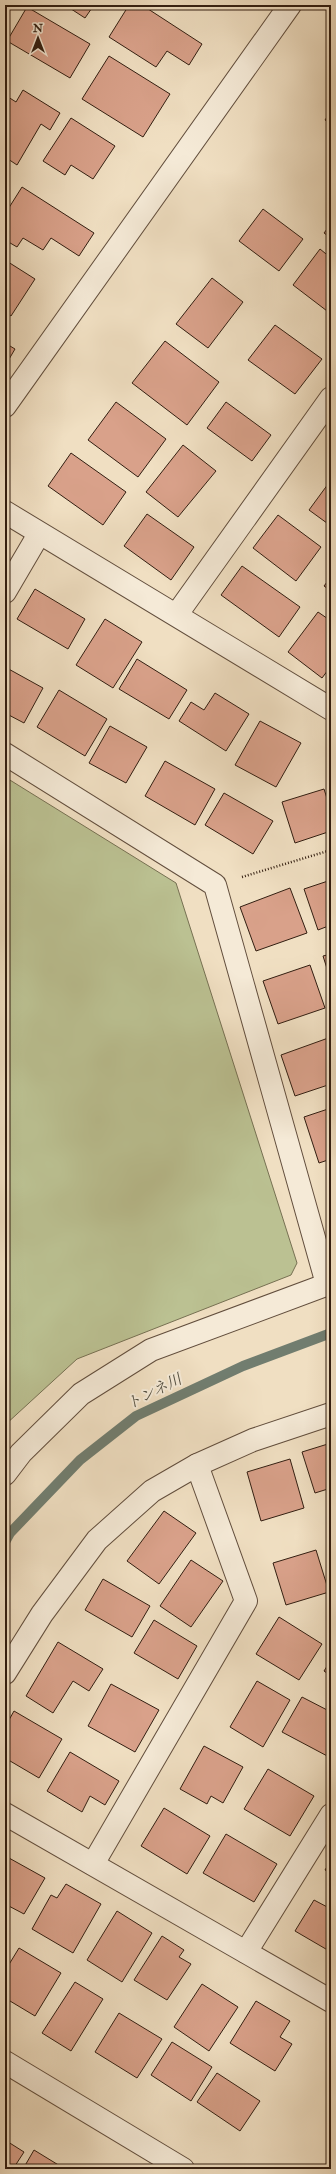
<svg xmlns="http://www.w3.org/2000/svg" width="336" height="2174" viewBox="0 0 336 2174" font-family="'IM FELL Double Pica','Noto Serif JP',serif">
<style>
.green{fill:#bbc192;stroke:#767052}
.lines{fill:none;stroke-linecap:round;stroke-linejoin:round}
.stream{stroke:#717d6f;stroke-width:10}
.building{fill:#d9a18a;stroke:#321e11}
.minor-casing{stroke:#624e3d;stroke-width:24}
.path{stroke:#321e11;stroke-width:2.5;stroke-dasharray:1 2;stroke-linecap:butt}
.minor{stroke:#f5ead7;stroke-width:22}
.labels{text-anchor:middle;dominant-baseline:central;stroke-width:4;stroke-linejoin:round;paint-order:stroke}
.water-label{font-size:15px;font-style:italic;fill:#524e40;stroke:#f5ead7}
</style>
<rect width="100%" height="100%" fill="#f0dfc2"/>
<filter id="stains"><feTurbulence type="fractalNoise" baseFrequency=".005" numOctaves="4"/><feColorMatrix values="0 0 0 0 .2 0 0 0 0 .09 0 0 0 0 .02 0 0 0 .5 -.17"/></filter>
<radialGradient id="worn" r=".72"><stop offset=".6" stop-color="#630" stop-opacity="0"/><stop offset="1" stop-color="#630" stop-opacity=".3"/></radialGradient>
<path class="green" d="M5,777L176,883L297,1263L291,1275L77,1359L5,1425Z"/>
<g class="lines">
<path class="stream" d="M5,1542L10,1533L80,1460L136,1416L243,1366L331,1333"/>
</g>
<g class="building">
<path d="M65,5H94L85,18Z"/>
<path d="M129,5H142L202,44L189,65L167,51L156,67L109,37Z"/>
<path d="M27,7L90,44L70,78L7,41Z"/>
<path d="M109,56L170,94L143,137L82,99Z"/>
<path d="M23,90L60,113L50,130L41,124L17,165L5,157V95L16,102Z"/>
<path d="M331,111V124L325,120Z"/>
<path d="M71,118L115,146L93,179L71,165L65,175L43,161Z"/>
<path d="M22,187L94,233L79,256L51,238L43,250L23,238L17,247L5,240V214Z"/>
<path d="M263,209L303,239L279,271L239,241Z"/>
<path d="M331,224V238L324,233Z"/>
<path d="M320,249L331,258V314L293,285Z"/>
<path d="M5,260L35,279L11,316L5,312Z"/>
<path d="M212,278L243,302L208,348L176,324Z"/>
<path d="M275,325L322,359L295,394L248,360Z"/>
<path d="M165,341L219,382L187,425L132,383Z"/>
<path d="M5,343L15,349L5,366Z"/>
<path d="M116,402L166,439L138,477L88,440Z"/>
<path d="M226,402L271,435L252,461L207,428Z"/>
<path d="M183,445L216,471L178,517L146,492Z"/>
<path d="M71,453L126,492L103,525L48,486Z"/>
<path d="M331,480V526L309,510Z"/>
<path d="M147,514L194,547L171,580L124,546Z"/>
<path d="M278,515L321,547L296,581L253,548Z"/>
<path d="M242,566L300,607L279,637L221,595Z"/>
<path d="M331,577V591L324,586Z"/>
<path d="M35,589L85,619L68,649L17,619Z"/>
<path d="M318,612L331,621V666L322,678L288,652Z"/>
<path d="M105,619L142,642L113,688L76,665Z"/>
<path d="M137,659L187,690L169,719L119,689Z"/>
<path d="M5,667L43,688L24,723L5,713Z"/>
<path d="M59,690L107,719L85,756L37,727Z"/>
<path d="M215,693L249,714L226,751L179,721L191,702L204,710Z"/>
<path d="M260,721L301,743L276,787L235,765Z"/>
<path d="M110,726L147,747L126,783L89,763Z"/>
<path d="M165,761L215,789L195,825L145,796Z"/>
<path d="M324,789L331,811V831L295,843L282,802Z"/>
<path d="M224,793L273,821L253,854L205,825Z"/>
<path d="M331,880V925L318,930L304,889Z"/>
<path d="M290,888L307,933L256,951L240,907Z"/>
<path d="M331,954V981L323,956Z"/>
<path d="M310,965L325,1008L278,1024L263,981Z"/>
<path d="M331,1037V1084L295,1096L281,1055Z"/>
<path d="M331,1108V1159L319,1163L304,1117Z"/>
<path d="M331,1443V1488L315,1493L302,1452Z"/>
<path d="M290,1459L304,1508L261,1521L247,1472Z"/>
<path d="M164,1511L196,1533L159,1584L127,1561Z"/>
<path d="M316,1550L329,1592L286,1605L273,1563Z"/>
<path d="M191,1560L223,1581L191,1627L160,1606Z"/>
<path d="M103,1579L150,1606L132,1637L85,1610Z"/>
<path d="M279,1617L322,1644L299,1680L256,1654Z"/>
<path d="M154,1620L197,1646L178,1679L134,1653Z"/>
<path d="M58,1642L103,1669L89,1691L73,1681L53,1713L26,1696Z"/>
<path d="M331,1660V1676L324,1671Z"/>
<path d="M257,1681L290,1700L263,1747L230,1727Z"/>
<path d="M111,1684L159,1710L135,1752L88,1726Z"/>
<path d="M302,1697L331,1712V1758L282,1732Z"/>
<path d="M14,1711L62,1739L39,1778L5,1758V1727Z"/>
<path d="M204,1746L243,1767L223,1803L211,1796L207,1804L180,1789Z"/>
<path d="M70,1752L119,1781L105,1805L90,1796L82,1812L47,1791Z"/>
<path d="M268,1769L314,1796L290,1836L244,1809Z"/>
<path d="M164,1808L210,1836L187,1874L141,1846Z"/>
<path d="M226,1834L277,1864L254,1902L203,1873Z"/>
<path d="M9,1858L45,1878L24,1914L5,1904V1865Z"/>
<path d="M331,1860V1873L325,1870Z"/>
<path d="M66,1884L101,1904L73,1953L32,1929L51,1895L57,1898Z"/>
<path d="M314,1900L331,1909V1952L295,1931Z"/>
<path d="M117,1911L152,1933L122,1982L87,1960Z"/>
<path d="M162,1936L184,1950L179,1957L191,1964L167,2000L134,1980Z"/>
<path d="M19,1948L61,1973L35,2016L5,1998V1971Z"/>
<path d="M75,1982L103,1999L71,2051L42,2033Z"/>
<path d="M202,1984L238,2007L209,2051L174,2027Z"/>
<path d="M256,2001L290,2021L280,2037L292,2044L275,2071L230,2043Z"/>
<path d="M119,2013L162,2039L137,2078L95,2052Z"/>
<path d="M172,2042L212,2067L191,2101L151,2075Z"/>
<path d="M217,2073L260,2101L240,2131L197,2102Z"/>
<path d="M5,2140L24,2152L13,2169H5Z"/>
<path d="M34,2150L65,2169H23Z"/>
</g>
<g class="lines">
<defs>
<g id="minor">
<path d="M5,406L290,5"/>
<path d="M5,512L331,709"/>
<path d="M5,592L39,534"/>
<path d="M177,614L331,398"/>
<path d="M5,754L215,885L327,1284"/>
<path d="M5,1474L21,1453L81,1394L151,1350L331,1283"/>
<path d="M5,1673L42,1614L97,1540L152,1491L197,1465L253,1440L331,1414"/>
<path d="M5,1814L331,2001"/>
<path d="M93,1864L246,1601L197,1465"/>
<path d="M246,1952L331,1815"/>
<path d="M5,2062L183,2169"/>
</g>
</defs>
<use href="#minor" class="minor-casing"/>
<path class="path" d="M242,877L331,850"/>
<use href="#minor" class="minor"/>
</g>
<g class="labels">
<g class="water-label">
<text transform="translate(154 1392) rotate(-27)">トンネ川</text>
</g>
</g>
<rect width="336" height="2174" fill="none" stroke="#f0dfc2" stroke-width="20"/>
<rect x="6" y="6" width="324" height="2162" fill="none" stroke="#321e11" stroke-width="2"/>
<rect x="10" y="10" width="316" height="2154" fill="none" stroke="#321e11"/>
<g transform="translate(38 38)" stroke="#f5ead7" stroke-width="3" paint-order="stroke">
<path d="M0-3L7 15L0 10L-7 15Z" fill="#321e11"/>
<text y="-6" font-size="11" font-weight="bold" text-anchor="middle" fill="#321e11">N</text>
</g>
<rect width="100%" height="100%" filter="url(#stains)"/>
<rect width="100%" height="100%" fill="url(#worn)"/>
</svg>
